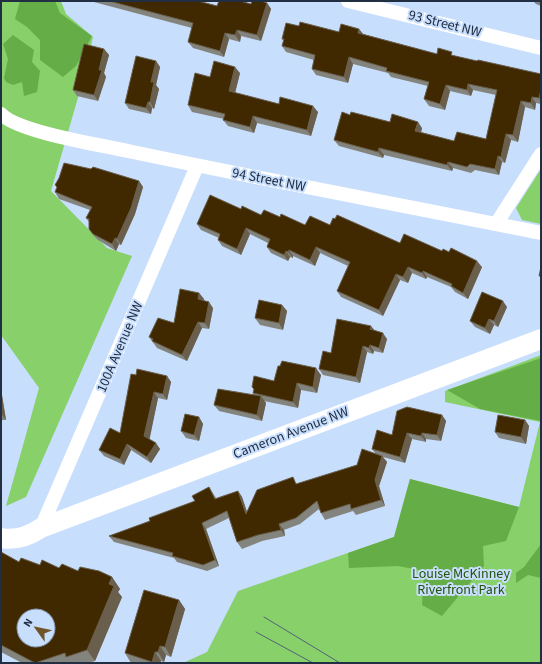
<svg xmlns="http://www.w3.org/2000/svg" width="542" height="664" viewBox="0 0 542 664" font-family="'Source Sans 3',sans-serif">
<style>
.green{fill:#88d06a}
.forest{fill:#65ad46}
.lines{fill:none;stroke-linecap:round;stroke-linejoin:round}
.street{stroke:#fff;stroke-width:14}
.secondary{stroke:#fff;stroke-width:20}
.tram{stroke:#53627a;stroke-width:1}
.wall{fill:#84847e}
.shaded-wall{fill:#695f4c}
.building{fill:#402900;stroke:#695f4c;fill-rule:evenodd}
.labels{text-anchor:middle;dominant-baseline:central;stroke-width:4;stroke-linejoin:round;paint-order:stroke}
.street-label{font-size:14px;fill:#222f43;stroke:#c8defd}
.park-label{font-size:14px;fill:#24520a;stroke:#c8defd}
</style>
<rect width="100%" height="100%" fill="#c8defd"/>
<g class="green">
<path d="M1,1H61L66,14L93,37L79,94L51,191L107,248L132,256L26,497L6,506L39,388L1,335Z"/>
<path d="M541,169V224L522,220L516,208Z"/>
<path d="M541,355V663H183L207,652L238,591L394,537L410,479L519,507L540,422L445,402V391Z"/>
</g>
<g class="forest">
<path d="M20,1H55L60,13L92,36L76,66L63,77L40,60V40L27,27L15,19Z"/>
<path d="M13,35L34,50L32,62L40,71L37,92L24,96L22,82L13,85L6,82L4,78L8,59L3,44Z"/>
<path d="M541,358V421L480,409L447,390Z"/>
<path d="M410,479L519,507L506,541L483,546L484,566L442,616L422,605L424,571L398,566L349,568L348,553L394,537Z"/>
<path d="M541,544V578L528,575L516,583V573L524,567Z"/>
</g>
<g class="lines">
<g class="street">
<path d="M348,1L541,48"/>
<path d="M1,114C18,132 100,145 128,151C265,180 403,205 541,233"/>
<path d="M496,224L541,154"/>
<path d="M41,528L197,166"/>
</g>
<path class="secondary" d="M1,538C16,541 29,536 41,528L541,339"/>
<g class="tram">
<path d="M264,617L340,663"/>
<path d="M256,632L313,663"/>
</g>
</g>
<g class="wall">
<path d="M90,1H198L217,6L267,3L271,9L261,41L241,36L240,42L229,39L224,57L193,48L188,42L192,28Z"/>
<path d="M533,1H541V6L536,4Z"/>
<path d="M299,26L339,32L363,34L437,54L455,56L477,61L541,74V104L536,103L535,110L525,107L518,142L511,140L505,163L502,162L499,175L475,170L471,173L453,168L452,171L384,155L383,158L339,146L334,140L350,115L422,128L421,132L454,141L486,139L496,95L473,90L471,96L450,91L445,110L429,106L424,99L428,86L391,77L388,73L353,64L348,83L316,75L312,69L314,60L286,52L282,46L284,41L282,39Z"/>
<path d="M104,49L109,55L104,73L106,77L98,101L77,96L73,90Z"/>
<path d="M156,61L160,67L156,85L159,89L154,109L152,108L151,114L129,109L125,103Z"/>
<path d="M240,73L235,93L279,104L318,112L311,136L257,123L254,133L228,126L223,120L224,119L192,112L188,105L210,77Z"/>
<path d="M139,181L143,187L135,214L121,245L119,244L116,251L98,240L93,235L89,229V222L86,218L90,210L59,199L55,192Z"/>
<path d="M241,209L261,215L280,217L305,225H330L400,243L442,251L482,267L468,299L455,292L451,287L427,277L426,279L412,273L408,283L400,280L383,316L341,297L337,291L348,266L320,253L315,266L293,256V258L290,257L288,261L271,253L267,247L268,243L250,234L241,255L222,246L218,240L219,238L201,230L197,224Z"/>
<path d="M199,293L204,299L203,300L213,308L209,329L202,328L187,361L157,348L149,337L174,323Z"/>
<path d="M282,305L287,311L283,330L260,325L255,318Z"/>
<path d="M507,307L498,327L494,325L490,334L475,327L470,321Z"/>
<path d="M375,331L387,339L383,353L374,351L373,354L367,352L360,383L323,375L319,369L331,353Z"/>
<path d="M136,375L167,376L171,382L167,400L158,398L149,439L160,449L151,463L131,450L124,465L104,456L99,450L120,433Z"/>
<path d="M321,375L317,393L301,390L298,408L264,401L266,403L262,421L219,411L214,405L254,395L253,393L254,390L252,387L274,381Z"/>
<path d="M1,389L6,420H1Z"/>
<path d="M442,415L446,421L441,441L426,439V442L412,439L405,463L383,457L387,462L379,486L385,506L356,515L353,511L325,520L321,513L319,509L300,524L284,530L285,536L262,541L242,549L237,542L229,518L206,529L219,566L207,571L177,562L174,558L114,542L109,536L150,521L195,501L209,487L216,498L238,491L242,497L247,512L297,484L357,465L376,454L372,449L392,435Z"/>
<path d="M199,417L203,424L199,441L186,438L181,431Z"/>
<path d="M525,420L529,426L526,444L499,438L495,432Z"/>
<path d="M1,552L19,562L78,571L112,577L120,589L118,592L122,597L95,661L89,663H22L1,652Z"/>
<path d="M179,600L185,609L171,657L166,655L164,662L161,661L160,663H131L125,653Z"/>
</g>
<g class="shaded-wall">
<path d="M267,3L271,9L261,41L257,35Z"/>
<path d="M359,29L364,35L358,33Z"/>
<path d="M237,30L241,36L240,42L235,35Z"/>
<path d="M225,33L229,39L224,57L220,51Z"/>
<path d="M104,49L109,55L104,73L106,77L98,101L94,95L99,70Z"/>
<path d="M349,57L353,64L348,83L344,77Z"/>
<path d="M156,61L160,67L156,85L159,89L154,109L150,102L151,82Z"/>
<path d="M235,67L240,73L234,97L229,91Z"/>
<path d="M468,84L473,90L471,96L467,90Z"/>
<path d="M446,85L450,91L445,110L440,104Z"/>
<path d="M541,90V101L539,98Z"/>
<path d="M532,97L536,103L535,110L531,103Z"/>
<path d="M521,101L525,107L518,142L513,135Z"/>
<path d="M148,102L152,108L151,114L146,108Z"/>
<path d="M313,106L318,112L311,136L307,130Z"/>
<path d="M253,116L257,123L254,133L250,127Z"/>
<path d="M418,122L422,128L420,137L415,131Z"/>
<path d="M506,134L511,140L505,163L501,157Z"/>
<path d="M379,148L384,155L383,158L378,152Z"/>
<path d="M498,156L502,162L499,175L495,169Z"/>
<path d="M448,162L453,168L452,171L447,165Z"/>
<path d="M139,181L143,187L135,214L121,245L117,239Z"/>
<path d="M246,228L250,234L241,255L237,249Z"/>
<path d="M115,238L119,244L116,251L112,244Z"/>
<path d="M316,247L320,253L315,266L310,260Z"/>
<path d="M289,250L293,256V258L288,252Z"/>
<path d="M286,251L290,257L288,261L284,255Z"/>
<path d="M477,261L482,267L468,299L463,293Z"/>
<path d="M408,267L412,273L408,283L403,277Z"/>
<path d="M423,271L427,277L426,279L422,273Z"/>
<path d="M396,274L400,280L383,316L379,310Z"/>
<path d="M199,293L204,299L202,306L198,299Z"/>
<path d="M503,301L507,307L498,327L494,321Z"/>
<path d="M209,302L213,308L209,329L205,323Z"/>
<path d="M282,305L287,311L283,330L279,323Z"/>
<path d="M489,319L494,325L490,334L485,328Z"/>
<path d="M198,322L202,328L187,361L182,355Z"/>
<path d="M371,326L376,332L370,329Z"/>
<path d="M383,333L387,339L383,353L379,348Z"/>
<path d="M370,345L374,351L373,354L369,348Z"/>
<path d="M363,346L367,352L360,383L356,377Z"/>
<path d="M316,368L321,375L317,393L313,387Z"/>
<path d="M167,376L171,382L167,400L163,394Z"/>
<path d="M297,383L301,390L298,408L293,402Z"/>
<path d="M1,389L6,420L1,413Z"/>
<path d="M154,392L158,398L149,442L144,436Z"/>
<path d="M261,396L266,403L262,421L257,415Z"/>
<path d="M442,415L446,421L441,441L437,435Z"/>
<path d="M199,417L203,424L199,441L194,435Z"/>
<path d="M525,420L529,426L526,444L521,437Z"/>
<path d="M407,433L412,439L405,463L400,457Z"/>
<path d="M422,433L426,439V442L421,436Z"/>
<path d="M156,443L160,449L151,463L147,457Z"/>
<path d="M127,444L131,450L124,465L120,459Z"/>
<path d="M382,456L387,462L379,486L385,506L381,500L375,480Z"/>
<path d="M238,491L242,497L250,521L246,514Z"/>
<path d="M202,523L206,529L219,566L215,560Z"/>
<path d="M279,524L284,530L285,536L281,530Z"/>
<path d="M112,577L120,589L118,592L122,597L95,661L87,650L109,584Z"/>
<path d="M179,600L185,609L171,657L165,647Z"/>
<path d="M160,646L166,655L164,662L158,652Z"/>
<path d="M155,652L161,661L160,663H153L152,662Z"/>
</g>
<g class="building">
<path d="M109,1H198L217,6L219,1H240L251,4L252,1H261L267,3L257,35L237,30L235,35L225,33L220,51L188,42L193,23Z"/>
<path d="M300,22L339,32L341,24L359,29L358,33L437,54L438,48L452,52L451,55L477,61L478,60L541,74V90L539,98L532,97L531,103L521,101L513,135L506,134L501,157L498,156L495,169L470,164L467,167L448,162L447,165L379,148L378,152L334,140L342,112L350,115L351,112L390,122L392,114L418,122L415,131L454,141L457,132L486,139L497,90L468,84L467,90L446,85L440,104L424,99L429,82L386,71L387,68L349,57L344,77L312,69L315,55L282,46L284,39H282L286,23L299,26Z"/>
<path d="M84,44L104,49L99,70H102L94,95L73,90Z"/>
<path d="M136,56L156,61L151,82H154L150,102H148L146,108L125,103Z"/>
<path d="M214,61L235,67L229,91L279,104L280,97L313,106L307,130L253,116L250,127L223,120L225,114L188,105L195,73L210,77Z"/>
<path d="M64,163L91,169L93,167L139,181L131,208L117,239L115,238L112,244L93,234L89,229V219L86,218L92,207L55,192L57,187L55,185L59,178Z"/>
<path d="M210,195L241,209L242,206L261,215L264,210L280,217L281,214L305,225L310,216L330,225L333,218L335,219L337,215L400,243L404,234L442,251L443,249L449,252L451,248L477,261L463,293L451,286L452,284L423,271L422,273L408,267L403,277L396,274L379,310L337,291L350,262L316,247L310,260L289,250L288,252L286,251L284,255L267,247L270,239L246,228L237,249L218,240L220,234L197,224Z"/>
<path d="M541,267V276H539Z"/>
<path d="M180,289L199,293L198,299L209,302L205,323L198,322L182,355L152,341L153,339L149,337L158,318L174,323Z"/>
<path d="M482,292L503,301L494,321L489,319L485,328L470,321Z"/>
<path d="M259,300L282,305L279,323L255,318Z"/>
<path d="M337,319L371,326L370,329L383,333L379,348L370,345L369,348L363,346L356,377L319,369L323,351L331,353Z"/>
<path d="M282,361L316,368L313,387L297,383L293,402L253,393L254,389L252,387L254,376L274,381L278,366H280Z"/>
<path d="M137,369L167,376L163,394L154,392L144,436L156,443L147,457L127,444L120,459L99,450L110,428L120,433L131,374L136,375Z"/>
<path d="M218,389L261,396L257,415L214,405Z"/>
<path d="M407,407L442,415L437,435L422,433L421,436L407,433L400,457L372,449L377,430L392,435L397,411Z"/>
<path d="M185,414L199,417L194,435L181,431Z"/>
<path d="M498,415L525,420L521,437L495,432Z"/>
<path d="M362,449L382,456L375,480L381,500L351,509L350,504L321,513L317,501L296,518L279,524L281,530L258,535L237,542L227,511L202,523L215,560L203,565L172,556L173,553L109,536L150,521L149,518L195,501L192,496L209,487L215,499L238,491L246,514L257,490L293,477L296,484L357,465Z"/>
<path d="M1,552L19,562L21,558L40,565L42,560L59,568L62,564L78,571L80,567L99,571L112,577L109,584L114,586L87,650L66,657L65,653L35,663L1,645ZM24,616H48V640H24Z"/>
<path d="M144,590L179,600L165,647L160,646L158,652H155L152,662L125,653Z"/>
</g>
<g class="labels">
<g class="street-label">
<text transform="translate(445 24) rotate(14)">93 Street NW</text>
<text transform="translate(269 180) rotate(11)">94 Street NW</text>
<text transform="translate(120 347) rotate(-67)">100A Avenue NW</text>
<text transform="translate(291 433) rotate(-21)">Cameron Avenue NW</text>
</g>
<g class="park-label">
<text x="461" y="574">Louise McKinney<tspan x="461" dy="16">Riverfront Park</tspan></text>
</g>
</g>
<rect width="542" height="664" fill="none" stroke="#222f43" stroke-width="4"/>
<g transform="translate(36 628) rotate(303)"><circle r="19" fill="#c8defd" stroke="#8698b3"/>
<path d="M0-3L7 15L0 10L-7 15Z" fill="#715528"/>
<text y="-6" font-size="11" font-weight="bold" text-anchor="middle" fill="#222f43">N</text>
</g>
</svg>
